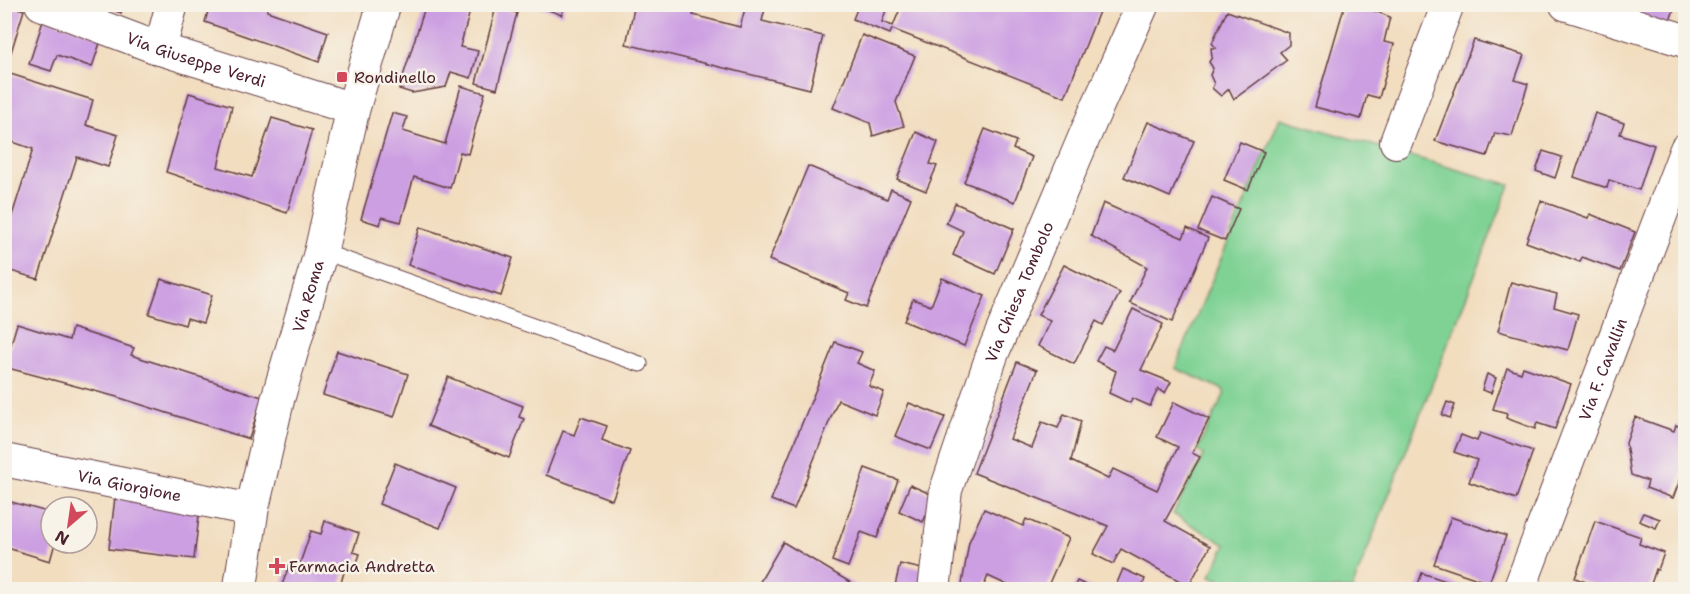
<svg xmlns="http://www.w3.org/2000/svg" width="1690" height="594" viewBox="0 0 1690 594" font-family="'Shantell Sans',sans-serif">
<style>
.green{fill:#7fd294;stroke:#647860;stroke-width:1.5}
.building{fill:#cc9fe2}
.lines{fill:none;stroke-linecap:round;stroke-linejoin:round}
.service-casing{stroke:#633c41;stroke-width:17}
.minor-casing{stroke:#633c41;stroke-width:34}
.tertiary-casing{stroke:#633c41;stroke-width:35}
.secondary-casing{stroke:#633c41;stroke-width:35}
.service{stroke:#fff;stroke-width:15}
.minor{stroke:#fff;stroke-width:32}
.tertiary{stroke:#fff;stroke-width:33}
.secondary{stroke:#fff;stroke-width:33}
.poi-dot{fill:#d1495b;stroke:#f7f3e8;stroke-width:2}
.labels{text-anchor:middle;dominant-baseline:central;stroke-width:5;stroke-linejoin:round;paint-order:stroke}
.street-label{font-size:16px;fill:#4a1f2b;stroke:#f7f3e8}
.poi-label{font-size:16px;fill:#4a1f2b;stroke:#f7f3e8;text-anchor:start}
</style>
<rect width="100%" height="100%" fill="#f7f3e8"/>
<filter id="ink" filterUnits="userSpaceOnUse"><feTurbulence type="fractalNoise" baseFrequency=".0167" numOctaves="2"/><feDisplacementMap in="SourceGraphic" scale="12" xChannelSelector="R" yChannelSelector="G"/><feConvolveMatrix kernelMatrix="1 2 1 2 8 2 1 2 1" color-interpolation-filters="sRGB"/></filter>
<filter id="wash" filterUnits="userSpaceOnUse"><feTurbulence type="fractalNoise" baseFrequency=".008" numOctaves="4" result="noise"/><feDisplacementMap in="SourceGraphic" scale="24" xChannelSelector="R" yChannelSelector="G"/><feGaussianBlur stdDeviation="1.35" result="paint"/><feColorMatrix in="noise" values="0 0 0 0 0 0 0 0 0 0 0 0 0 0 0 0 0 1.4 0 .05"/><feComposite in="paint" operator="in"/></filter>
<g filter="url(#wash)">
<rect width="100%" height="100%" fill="#f2ddbf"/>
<path class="green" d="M1280,118L1510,185L1352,589H1245L1210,576L1226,545L1173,514L1204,455L1197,450L1224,395V390L1175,368Z"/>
<g id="blocks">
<g class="building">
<path d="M4,4L24,10L5,72H4Z"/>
<path d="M99,4H124L121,13Z"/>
<path d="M210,4H269L267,11L328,32L319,62L205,22Z"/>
<path d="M426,4H472L460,47L478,51L471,78L451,72L446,87L412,93L399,89Z"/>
<path d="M532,4H565L562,15Z"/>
<path d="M635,4H693L696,5L693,15L740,27L746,5L765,9L762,21L823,36L810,89L626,44Z"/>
<path d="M844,4H888L882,22L893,26L902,4H1102L1065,97L892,29L890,34L853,19L857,9Z"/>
<path d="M1345,4H1357L1390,17L1384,42L1394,44L1379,98L1367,95L1361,119L1315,107Z"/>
<path d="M1598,4H1676L1668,26Z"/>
<path d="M496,7L517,13L497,89L476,83Z"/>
<path d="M1227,11L1289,33V45L1280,52L1287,60L1234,99L1229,89L1221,96L1212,88L1214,84L1210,75L1213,68L1209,62L1212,57L1211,48H1216L1212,43Z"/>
<path d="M44,18L102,37L92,67L57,55L51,71L29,64Z"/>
<path d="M862,35L915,56L896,102L904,126L873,136L870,123L833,108Z"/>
<path d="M1474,40L1524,55L1515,80L1528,84L1512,136L1495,133L1487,156L1435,141Z"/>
<path d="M4,72L93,100L86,125L118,135L108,167L77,157L38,279L4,269V241L33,149L4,139Z"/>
<path d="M461,86L485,93L468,154L460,152L450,188L414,177L401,222L382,217L380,225L361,219L392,113L407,117L403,131L445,144Z"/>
<path d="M189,93L232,106L218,167L252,177L272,118L312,130L287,213L166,172Z"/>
<path d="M1595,113L1624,123L1620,134L1654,145L1639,190L1609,180L1607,188L1574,177Z"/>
<path d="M1148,122L1194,141L1170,197L1124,177Z"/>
<path d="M985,129L1016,141L1013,149L1032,157L1015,202L964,182Z"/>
<path d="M916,132L938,142L930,164L937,166L926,191L897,179Z"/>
<path d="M1240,142L1264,152L1248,190L1224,180Z"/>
<path d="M1543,151L1562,157L1555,178L1536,171Z"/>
<path d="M808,166L887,199L891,189L911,198L866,308L846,300L849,293L769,260Z"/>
<path d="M1212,197L1239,209L1225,241L1198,230Z"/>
<path d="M1541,201L1588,218L1590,214L1635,232L1620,271L1582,257L1580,262L1526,242Z"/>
<path d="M955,203L1014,229L995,274L953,255L963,231L946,223Z"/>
<path d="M1103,203L1183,238L1187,228L1208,238L1172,322L1130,303L1147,267L1091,236Z"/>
<path d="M420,227L513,258L501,296L408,265Z"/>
<path d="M1064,265L1120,293L1103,325L1096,321L1074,364L1038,346L1050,321L1038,315Z"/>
<path d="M942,278L985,296L964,346L904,321L913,299L931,306Z"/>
<path d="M161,279L212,295L203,323L187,318L185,325L149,314Z"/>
<path d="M1511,282L1557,294L1554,307L1578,314L1568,350L1498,331Z"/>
<path d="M1133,309L1163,324L1141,370L1171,382L1165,393L1158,389L1150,406L1132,398L1130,403L1109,393L1116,371L1096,361L1104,346L1113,350Z"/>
<path d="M17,324L69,340L72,328L134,348L131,355L262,397L249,439L117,397L4,367Z"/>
<path d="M835,342L862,352L857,363L875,371L869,386L884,392L875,415L838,400L794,509L771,500Z"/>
<path d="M337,351L408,374L394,417L323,395Z"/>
<path d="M1017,362L1037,370L1010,439L1032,448L1042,422L1058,428L1064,414L1081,421L1071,461L1108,479L1113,469L1157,490L1178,447L1157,437L1174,402L1209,419L1192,453L1200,457L1165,521L1210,546L1189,586L1121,549L1113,564L1093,554L1108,526L974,473Z"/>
<path d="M1523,367L1571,384L1555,429L1537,423L1535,429L1506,418L1507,413L1493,409L1507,368L1521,373Z"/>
<path d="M1487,374L1496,378L1491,393L1482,390Z"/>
<path d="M448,377L523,406L519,417L524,419L509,458L428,426Z"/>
<path d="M1447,402L1455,405L1450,418L1442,415Z"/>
<path d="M909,403L945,417L931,450L895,436Z"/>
<path d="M581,417L607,426L602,440L630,451L612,500L546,475L563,431L574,435Z"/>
<path d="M1635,417L1674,431L1676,425L1686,429V463L1673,498L1646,488L1648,481L1631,475L1626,443Z"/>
<path d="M1480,433L1533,451L1516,499L1469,482L1477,460L1454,452L1461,435L1477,441Z"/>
<path d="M395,463L456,488L440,528L379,504Z"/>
<path d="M865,468L898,480L877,538L861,532L848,567L832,561Z"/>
<path d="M910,485L935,496L923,522L899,511Z"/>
<path d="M115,497L200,507L194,559L109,549Z"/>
<path d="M4,500L51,513V543H55L50,561L4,547Z"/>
<path d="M984,509L1023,526L1026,519L1069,538L1046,590H1018L988,576L982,590H961L969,542Z"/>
<path d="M1643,513L1660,519L1656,528L1639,521Z"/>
<path d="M1451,517L1506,536L1489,583L1434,564Z"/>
<path d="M325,521L359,533L353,552L360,554L354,571L345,569L340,586L334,583L332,590H295L282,585L289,566L298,569L311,531L321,534Z"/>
<path d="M1595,521L1641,537L1639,544L1664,553L1658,570L1656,569L1649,590H1607L1575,578Z"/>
<path d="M783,542L863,590H766L758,585Z"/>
<path d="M900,564L931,571L927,590H894Z"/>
<path d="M1123,569L1145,579L1141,590H1114Z"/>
<path d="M1422,573L1470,589V590H1416Z"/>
<path d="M1077,581L1096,590H1073Z"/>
</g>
</g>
</g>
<g filter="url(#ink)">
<use href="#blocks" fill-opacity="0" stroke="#633c41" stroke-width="1.5"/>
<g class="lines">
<defs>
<path id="service" d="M321,251L640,364"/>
<g id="minor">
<path id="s1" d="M41,4L160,49L353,109"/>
<path d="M160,49L172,4"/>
<path d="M1396,142L1448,4"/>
<path id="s2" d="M4,460L252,510"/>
<path id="s3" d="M934,590L946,490L992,355L1091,121L1143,4"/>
<path id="s4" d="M1519,590L1686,149"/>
</g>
<path id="tertiary" d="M1566,4L1686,41"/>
<g id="secondary">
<path id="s5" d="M240,590L252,510L278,398L321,251L353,109L384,4"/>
</g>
</defs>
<use href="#service" class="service-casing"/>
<use href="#minor" class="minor-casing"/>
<use href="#tertiary" class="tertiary-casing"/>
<use href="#secondary" class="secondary-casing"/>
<use href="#service" class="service"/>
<use href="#minor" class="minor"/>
<use href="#tertiary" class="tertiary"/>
<use href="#secondary" class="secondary"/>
</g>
</g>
<g class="poi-dot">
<rect x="336" y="71" width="12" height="12" rx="3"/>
<path d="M274 557h6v6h6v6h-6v6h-6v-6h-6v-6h6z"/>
</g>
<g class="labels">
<g class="street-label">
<text stroke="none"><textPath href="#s1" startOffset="165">Via Giuseppe Verdi</textPath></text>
<text stroke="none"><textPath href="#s3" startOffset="312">Via Chiesa Tombolo</textPath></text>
<text stroke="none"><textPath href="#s5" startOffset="302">Via Roma</textPath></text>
<text stroke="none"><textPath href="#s4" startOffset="236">Via F. Cavallin</textPath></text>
<text stroke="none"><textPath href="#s2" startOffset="128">Via Giorgione</textPath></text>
</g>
<g class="poi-label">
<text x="354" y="77">Rondinello</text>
<text x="289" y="566">Farmacia Andretta</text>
</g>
</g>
<rect width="1690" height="594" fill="none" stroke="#f7f3e8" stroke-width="24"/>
<g transform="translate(69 525) rotate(209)"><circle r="28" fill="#f7f3e8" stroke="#b29e9c" stroke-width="1.5"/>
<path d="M0-4.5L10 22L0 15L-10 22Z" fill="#d1495b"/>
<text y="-9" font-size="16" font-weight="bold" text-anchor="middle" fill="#4a1f2b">N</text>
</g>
</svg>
